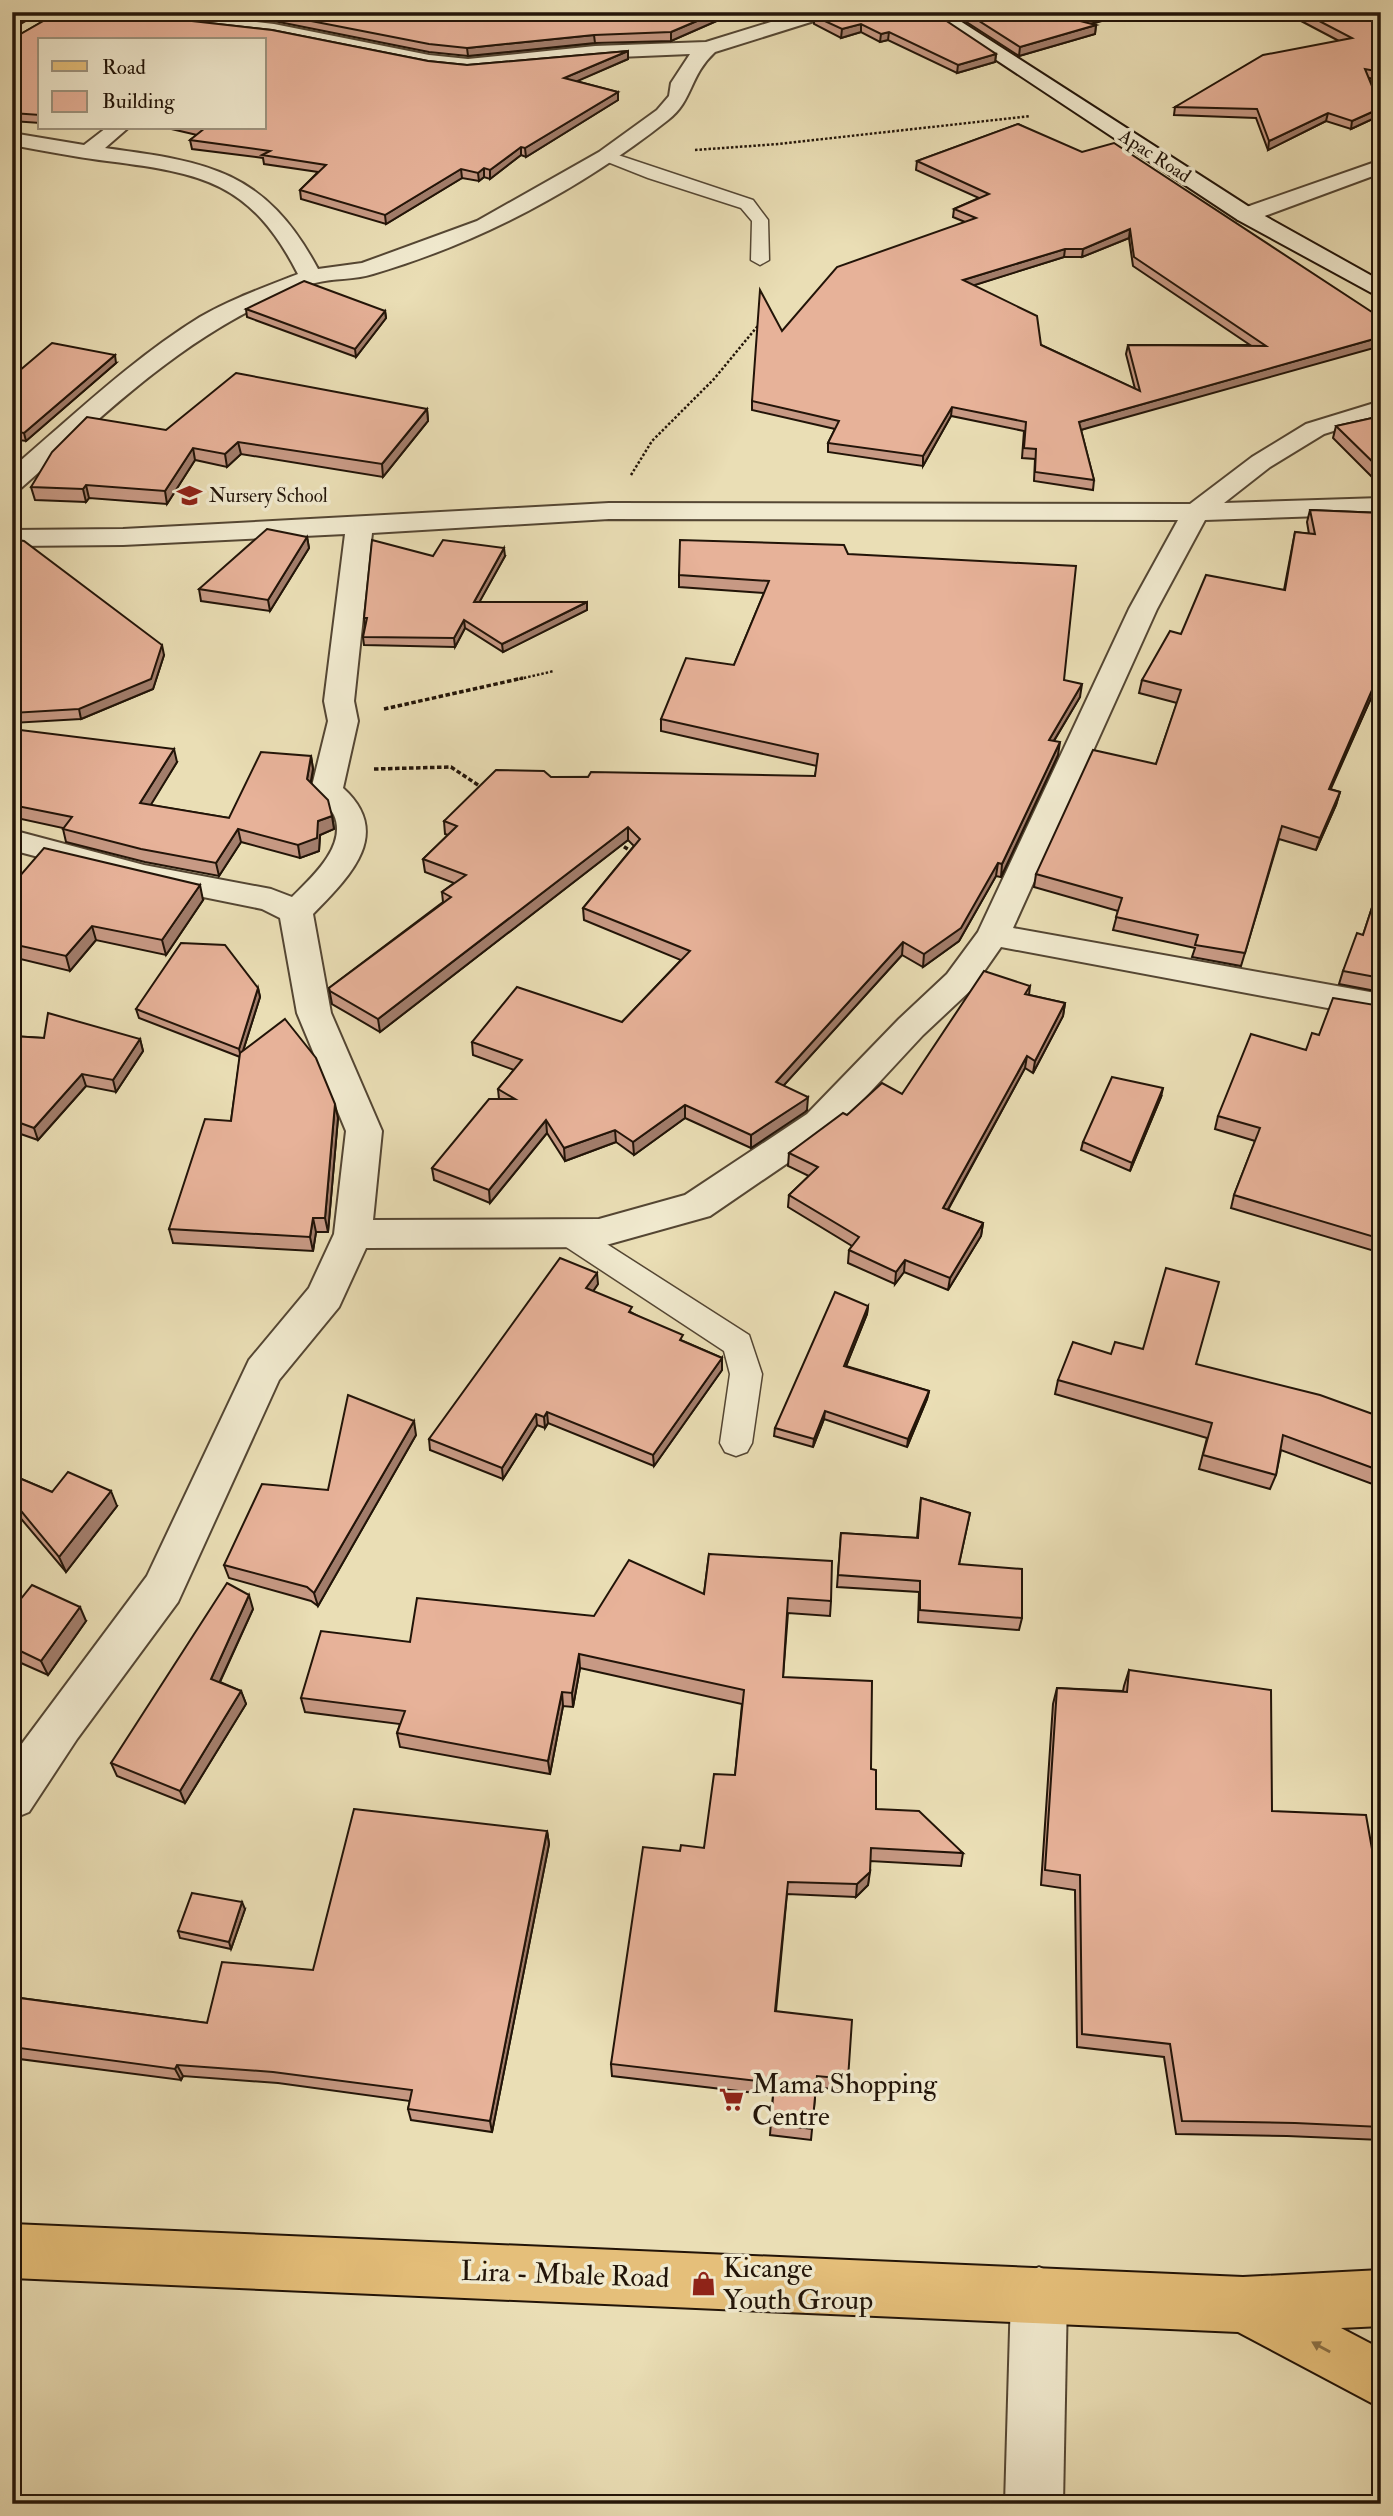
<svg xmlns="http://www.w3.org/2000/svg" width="1393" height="2516" viewBox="0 0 1393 2516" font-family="'IM FELL Double Pica',serif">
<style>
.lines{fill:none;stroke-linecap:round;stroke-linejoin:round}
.service-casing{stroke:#544633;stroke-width:3}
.minor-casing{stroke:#544633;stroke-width:4}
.secondary-casing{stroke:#221408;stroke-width:4}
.primary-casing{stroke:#221408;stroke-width:4}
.path-far1{stroke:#221408;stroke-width:2.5;stroke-dasharray:2.5 2;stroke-linecap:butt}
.path{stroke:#221408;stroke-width:3.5;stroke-dasharray:4.5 2.5;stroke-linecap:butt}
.service{fill:#f1eacf;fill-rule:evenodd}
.minor{fill:#f1eacf;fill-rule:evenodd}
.secondary{fill:#f1eacf;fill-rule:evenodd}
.primary{fill:#e5bf7a;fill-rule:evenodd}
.wall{fill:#c79984;stroke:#221408;stroke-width:2;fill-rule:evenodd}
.shaded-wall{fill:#a27d6b;stroke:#221408;stroke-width:2}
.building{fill:#e7b299;stroke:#221408;stroke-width:2;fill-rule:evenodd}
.oneway{fill:#8d7247}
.labels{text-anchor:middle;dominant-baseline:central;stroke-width:7;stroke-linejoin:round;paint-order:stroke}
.far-street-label{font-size:19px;fill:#221408;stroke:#f1eacf}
.far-poi-label{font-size:19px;fill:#221408;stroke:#f1eacf;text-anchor:start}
.near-poi-label{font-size:28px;fill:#221408;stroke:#f1eacf;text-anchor:start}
.near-street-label{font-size:28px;fill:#221408;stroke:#f1eacf}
</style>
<rect width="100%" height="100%" fill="#eadeb5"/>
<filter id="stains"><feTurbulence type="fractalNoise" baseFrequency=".00286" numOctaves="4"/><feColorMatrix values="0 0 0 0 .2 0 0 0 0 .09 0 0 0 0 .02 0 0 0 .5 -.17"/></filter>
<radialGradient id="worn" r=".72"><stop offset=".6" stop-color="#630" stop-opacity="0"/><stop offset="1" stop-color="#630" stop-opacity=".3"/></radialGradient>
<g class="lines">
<defs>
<g id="service">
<path d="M606,151L753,200L768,220L769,260L760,265L751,260L752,221L741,208L648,178L600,159L598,156Z"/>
<path d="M567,1222L577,1225L749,1335L762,1374L752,1443L747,1452L736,1456L725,1452L720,1443L730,1374L724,1351L557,1241L552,1233L557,1225Z"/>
</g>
<g id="minor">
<path d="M105,12H166L274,24L429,55L468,59L595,46L706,42L803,12H832L830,16L715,52C689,76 693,101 668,120C581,189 479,243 373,274C354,280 334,278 315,283C298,288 278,296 261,305C170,349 97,421 21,488L12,490V468C73,416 132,359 200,317C231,299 265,287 298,274C251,182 202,173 107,161C76,157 44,151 12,145V133L84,145L106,128H128L105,148C208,162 265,170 318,269L362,263L477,221L599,152L657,110L669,96L671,83L690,54L595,58L468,71L429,67L274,36L114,18Z"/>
<path d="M1381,160V173L1254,220H1238L1235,215L1238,210Z"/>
<path d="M1381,401V416L1324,434L1270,467L1224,503L1381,498V514L1205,520L1157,609L1013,928L1381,994V1018L1001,947L971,990L923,1035L833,1132L710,1216L599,1247L366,1248L339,1307L279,1380L178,1602L77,1739L29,1812L12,1819V1757L147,1576L249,1360L309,1288L334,1234L346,1131L297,1013L280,918L262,909L144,885L12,850V830L144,865L271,889L292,897C310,879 348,846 334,815C330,806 318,799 311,790L328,721L324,701L345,534L123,545L12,546V530L123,529L609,503L1190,504L1252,457L1306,424ZM609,519L1178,520L1129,609L978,932L947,974L899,1019L807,1114L685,1195L599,1219L373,1220L382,1131L331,1013L313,914C349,877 394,834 343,788L358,721L354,701L372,533Z"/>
<path d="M1039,2267L1058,2276L1067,2295L1063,2504H1005L1011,2295L1020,2276Z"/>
</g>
<path id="secondary" d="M924,12H946L1254,210L1381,281V298L1238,220Z"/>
<path id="primary" d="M12,2224L1243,2277L1381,2270V2326L1341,2328L1381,2349V2408L1238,2332L12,2278Z"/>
</defs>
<use href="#service" class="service-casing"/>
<use href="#minor" class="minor-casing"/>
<use href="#secondary" class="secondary-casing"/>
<use href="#primary" class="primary-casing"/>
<g class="path-far1">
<path d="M695,150L779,144L1030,116"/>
<path d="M631,475L652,441L714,379L761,322"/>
<path d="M515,680L554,671"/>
</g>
<g class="path">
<path d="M384,709L523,678"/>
<path d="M374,769L451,767L484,789"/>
<path d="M618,843L634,853"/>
</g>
<use href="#service" class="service"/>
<use href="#minor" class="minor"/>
<use href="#secondary" class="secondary"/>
<use href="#primary" class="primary"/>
</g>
<g class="wall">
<path d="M59,12H112L272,30L428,61L467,65L628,51V59L576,81L618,92V100L526,157L521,155L490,179L484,177L479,181L462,178L386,224L301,199L300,190L318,172L264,164L263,158L192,149L190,140L197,135L167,128H264V40H40V123L12,121V39Z"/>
<path d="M192,12H737L671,41L595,43L468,56L429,52L274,21Z"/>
<path d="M825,12L996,54L995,62L957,73L888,40L880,42L861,32L841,38L814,24V16Z"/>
<path d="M951,12H1134L1091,24L1096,25L1095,34L1019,56Z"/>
<path d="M1284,12H1381V81L1369,78L1379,116L1351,129L1326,121L1268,150L1256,118L1174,115L1175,107L1339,41Z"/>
<path d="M1018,124L1381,318L1081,430L1094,480L1093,490L1034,481L1035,459L1022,458L1024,431L951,416L923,466L828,452V443L835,429L752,410V401L782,331L965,222L953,217L954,209L979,198L916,170L917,161ZM1129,238L1133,266L1250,345H1128L1126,354L1135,389L1041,345L974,285L1064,257H1082Z"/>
<path d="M246,309L385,311L386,318L356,357L247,317Z"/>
<path d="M116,363L26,441L12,439V377Z"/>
<path d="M427,409L428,421L383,477L241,454L227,467L195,460L167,504L89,498L86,502L35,500L31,487L166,430Z"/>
<path d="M1381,416V486L1333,438L1336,426Z"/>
<path d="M1310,510L1381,513V688L1376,687L1330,789L1340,792L1336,805L1316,850L1279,839L1241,966L1192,957L1195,948L1113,930L1118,911L1034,887L1036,874L1156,764L1177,703L1139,693L1142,680L1181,634L1284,590L1295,532L1309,534L1307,522Z"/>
<path d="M307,537L309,548L270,611L201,601L199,589Z"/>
<path d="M12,539L164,655L153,689L81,719L12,723Z"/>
<path d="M848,554L1064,680L1080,697L1054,741L1058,755L1001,877L996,876L959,941L923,967L902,955L783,1086L807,1110L751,1148L685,1118L634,1155L616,1142L565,1161L547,1133L490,1203L434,1180L432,1168L499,1099L498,1089L514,1070L473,1055L472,1042L622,1022L681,960L584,920L583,908L634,846L628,840L380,1032L332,1004L329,988L443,902L442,892L454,883L425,872L423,859L448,835L445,834L444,821L551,777L815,776L817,766L661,731V719L734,665L764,593L679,587V575Z"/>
<path d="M433,556H505L479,602H587V610L503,652L465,628L455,647L364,645L363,637L365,626L364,618Z"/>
<path d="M12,729L177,762L150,805L229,818L311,756L313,769L311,783L332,816L334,829L320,835L319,851L300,858L241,842L219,876L145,862L66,842L63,829V828L12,817Z"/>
<path d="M1381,880V992L1339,984L1343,971L1363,935Z"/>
<path d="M12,885L203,900L166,955L96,940L70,971L12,957Z"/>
<path d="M1030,986L1029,995L1065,1003L1063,1016L1033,1073L1025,1068L948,1210L983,1223L981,1236L948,1290L904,1272L895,1284L848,1263L849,1250L852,1246L788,1207L789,1195L809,1176L788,1166L789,1153L847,1115L902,1094Z"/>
<path d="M258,988L260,997L243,1051L338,1118L328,1232H316L313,1251L173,1243L169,1229L231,1121L240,1057L139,1018L136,1009Z"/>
<path d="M1381,1006V1253L1231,1208L1234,1195L1255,1141L1215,1129L1218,1116L1306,1050L1319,1035Z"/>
<path d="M12,1036L44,1038L140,1039L143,1051L116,1092L86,1086L38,1140L12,1131Z"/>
<path d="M1161,1097L1130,1171L1081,1150L1083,1142Z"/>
<path d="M598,1284L593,1291L683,1341L722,1358V1370L654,1466L548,1423L545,1428L537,1425L503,1479L430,1450L429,1439Z"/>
<path d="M868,1306L867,1314L846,1366L929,1391L927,1399L907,1447L824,1419L813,1447L774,1436L775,1428Z"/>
<path d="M1196,1364L1381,1470L1375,1485L1281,1450L1276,1475L1270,1489L1199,1469L1207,1438L1055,1394L1058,1380Z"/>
<path d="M416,1435L318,1606L311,1601L229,1578L224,1565L328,1490Z"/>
<path d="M12,1475L52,1492L117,1506L66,1572L12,1508Z"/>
<path d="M921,1498L970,1513L959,1564L1022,1618L1019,1630L918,1622L919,1592L837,1587L841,1533L917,1538Z"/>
<path d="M709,1554L831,1601L830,1616L788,1613L783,1677L871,1769L876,1809L963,1853L961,1866L870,1861L868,1885L856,1897L787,1894L776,2011L848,2079L846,2091L816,2087L811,2140L770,2135L773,2095L612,2076L611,2064L680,1851L704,1848L735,1775L742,1704L580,1668L573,1707L563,1706L550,1774L400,1747L397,1733L400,1724L305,1712L301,1698L410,1642L594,1616L704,1594Z"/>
<path d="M253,1609L220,1682L241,1691L246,1704L185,1803L117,1776L111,1763Z"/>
<path d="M12,1610L86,1621L48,1675L12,1659Z"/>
<path d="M1129,1670L1272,1811L1381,1900V2140L1287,2136L1176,2134L1164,2057L1077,2047L1075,1890L1041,1885L1053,1704L1057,1688L1123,1691L1124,1686Z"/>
<path d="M547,1831L549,1844L492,2132L411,2120L408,2109L410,2101L278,2083L183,2076L181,2080L12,2058V1997L207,2023L313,1970Z"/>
<path d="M245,1909L231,1949L180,1938L178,1931Z"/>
</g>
<g class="shaded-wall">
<path d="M25,12H41L12,29V20Z"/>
<path d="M718,12H737L671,41V32Z"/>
<path d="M1104,12H1134L1075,28L1076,20Z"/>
<path d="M861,24V32L841,38L842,29Z"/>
<path d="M1096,25L1095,34L1019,56L1020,47Z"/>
<path d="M889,32L888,40L880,42L881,34Z"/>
<path d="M594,35L595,43L468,56L467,48Z"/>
<path d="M628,51V59L564,87V78Z"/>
<path d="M996,54L995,62L957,73L958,65Z"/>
<path d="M618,92V100L526,157L525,148Z"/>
<path d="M1381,108L1379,116L1351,129L1352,121Z"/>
<path d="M1328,113L1326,121L1268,150L1269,141Z"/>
<path d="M521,147V155L490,179V170Z"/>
<path d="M484,168V177L479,181L478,173Z"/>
<path d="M461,169L462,178L386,224L385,215Z"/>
<path d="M1130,229L1129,238L1082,257L1083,249Z"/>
<path d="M1065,249L1064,257L962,289L963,280Z"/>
<path d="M385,311L386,318L356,357L355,349Z"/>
<path d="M1381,337V346L1077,431L1079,422Z"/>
<path d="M115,355L116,363L26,441L24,433Z"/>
<path d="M952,407L951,416L923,466V456Z"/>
<path d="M427,409L428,421L383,477L382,464Z"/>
<path d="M238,442L241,454L227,467L225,454Z"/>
<path d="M193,448L195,460L167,504L165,491Z"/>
<path d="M86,485L89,498L86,502L83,489Z"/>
<path d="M307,537L309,548L270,611L268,600Z"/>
<path d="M504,548L505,556L475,610L474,602Z"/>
<path d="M587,602V610L503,652L502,644Z"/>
<path d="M464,620L465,628L455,647L454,638Z"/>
<path d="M162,645L164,655L153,689L81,719L79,709Z"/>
<path d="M1379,674L1376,687L1325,802L1329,789Z"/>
<path d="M1082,684L1080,697L1047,752L1049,740Z"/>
<path d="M1060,742L1058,755L1001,877L1002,864Z"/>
<path d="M174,749L177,762L144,816L140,803Z"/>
<path d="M311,756L313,769L309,792L307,779Z"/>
<path d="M1340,792L1336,805L1316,850L1320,838Z"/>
<path d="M332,816L334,829L320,835L319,851L300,858L298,845L318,821Z"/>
<path d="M628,827V840L380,1032L378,1019Z"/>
<path d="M238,829L241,842L219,876L216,863Z"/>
<path d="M998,863L996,876L959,941L923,967L924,954Z"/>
<path d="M200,885L203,900L166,955L162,940Z"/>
<path d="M92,926L96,940L70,971L66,956Z"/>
<path d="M903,942L902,955L775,1095L776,1082Z"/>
<path d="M258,988L260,997L241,1057L239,1049Z"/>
<path d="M1065,1003L1063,1016L1033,1073L1035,1061Z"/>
<path d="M140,1039L143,1051L116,1092L113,1080Z"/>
<path d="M1027,1056L1025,1068L942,1220L943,1208Z"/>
<path d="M82,1074L86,1086L38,1140L34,1128Z"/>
<path d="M1163,1088L1161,1097L1130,1171L1132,1163Z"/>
<path d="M808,1097L807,1110L805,1112L751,1148V1135Z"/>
<path d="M335,1104L338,1118L328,1232L325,1218Z"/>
<path d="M685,1105V1118L634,1155L633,1142Z"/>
<path d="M546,1120L547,1133L490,1203L489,1190Z"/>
<path d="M615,1130L616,1142L565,1161L564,1148Z"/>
<path d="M313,1218L316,1232L313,1251L310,1237Z"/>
<path d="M983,1223L981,1236L948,1290L950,1278Z"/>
<path d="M905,1260L904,1272L895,1284L896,1272Z"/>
<path d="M597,1273L598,1284L587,1300L586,1288Z"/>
<path d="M868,1306L867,1314L843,1374L844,1366Z"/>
<path d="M722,1358V1370L654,1466L653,1455Z"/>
<path d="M929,1391L927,1399L907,1447L908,1439Z"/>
<path d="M825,1411L824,1419L813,1447L814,1439Z"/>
<path d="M547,1412L548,1423L545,1428L544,1417Z"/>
<path d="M536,1414L537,1425L503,1479L502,1468Z"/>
<path d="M414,1421L416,1435L318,1606L314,1593Z"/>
<path d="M111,1491L117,1506L66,1572L59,1557Z"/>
<path d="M249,1595L253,1609L215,1692L211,1679Z"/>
<path d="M80,1607L86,1621L48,1675L41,1661Z"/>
<path d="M579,1654L580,1668L573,1707L572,1693Z"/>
<path d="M241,1691L246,1704L185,1803L180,1791Z"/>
<path d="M562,1692L563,1706L550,1774L548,1761Z"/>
<path d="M547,1831L549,1844L492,2132L490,2121Z"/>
<path d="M870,1872L868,1885L856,1897L857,1884Z"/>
<path d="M242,1902L245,1909L231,1949L229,1942Z"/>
<path d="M177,2065L183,2076L181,2080L175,2069Z"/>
</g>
<g class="building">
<path d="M12,12H25L12,20Z"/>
<path d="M59,12H112L272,30L428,61L467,65L628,51L564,78L618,92L525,148L521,147L490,170L484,168L478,173L461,169L385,215L300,190L326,165L262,155L270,151L190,140L205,128H204H264V40H40V115L12,113V39Z"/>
<path d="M265,12H718L671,32L594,35L467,48L429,44Z"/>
<path d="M825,12H933L996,54L958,65L889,32L881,34L861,24L842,29L814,16Z"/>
<path d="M965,12H1104L1076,20L1096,25L1020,47Z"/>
<path d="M1302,12H1381V72L1365,69L1381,108L1352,121L1328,113L1269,141L1257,109L1175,107L1263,55L1352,38Z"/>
<path d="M1018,124L1082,152L1114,143L1381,318V337L1079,422L1094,480L1035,472L1036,449L1024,448L1026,422L952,407L923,456L828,443L839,421L752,401L760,290L782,331L837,267L976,218L954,209L989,194L917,161ZM1130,229L1134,257L1266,346L1128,345L1140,391L1041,345L1037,316L963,280L1065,249H1083Z"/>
<path d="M304,281L385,311L355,349L246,309Z"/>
<path d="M52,343L115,355L24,433L12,431V377Z"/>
<path d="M236,373L427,409L382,464L238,442L225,454L193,448L165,491L86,485L83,489L31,487L52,452L87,417L166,430Z"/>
<path d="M1381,416V470L1336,426Z"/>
<path d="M1310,510L1381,513V674H1379L1329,789L1340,792L1320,838L1282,826L1245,953L1195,945L1198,935L1116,917L1122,898L1036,874L1093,750L1156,764L1181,690L1142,680L1170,631L1181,634L1206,575L1285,590L1295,532L1315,534Z"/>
<path d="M267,529L307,537L268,600L199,589Z"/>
<path d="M12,539L24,541L162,645L151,679L79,709L12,713Z"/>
<path d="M372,540L433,556L443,540L504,548L474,602H587L502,644L464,620L454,638L363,637L367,618H364Z"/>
<path d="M680,540L844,545L848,554L1076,566L1064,680L1082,684L1049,740L1060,742L1002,864L998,863L961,928L924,954L903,942L776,1082L808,1097L806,1099L751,1135L685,1105L633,1142L615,1130L564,1148L546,1120L489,1190L432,1168L489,1099H515L498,1089L522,1060L472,1042L517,987L622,1022L690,951L583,908L640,839L628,827L378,1019L330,991L329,988L451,897L442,892L466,875L423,859L457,826L444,821L496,770L544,771L551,777H588L591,772L815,776L818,754L661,719L686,658L734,665L769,581L679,575Z"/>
<path d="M12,729L174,749L140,803L229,818L261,752L311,756L307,779L328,800L332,816L318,821L317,838L298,845L238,829L216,863L141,849L63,829L72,817L12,805Z"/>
<path d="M44,848L200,885L162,940L92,926L66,956L12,944V885Z"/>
<path d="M1381,880V978L1343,971L1357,933L1363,935Z"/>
<path d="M181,943L225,945L258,988L239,1049L136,1009Z"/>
<path d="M984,971L1030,986L1025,994L1065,1003L1035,1061L1027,1056L943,1208L983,1223L950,1278L905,1260L896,1272L849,1250L859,1237L789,1195L818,1167L789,1153L843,1113L847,1115L882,1083L902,1094Z"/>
<path d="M1333,998L1381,1006V1239L1234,1195L1260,1128L1218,1116L1251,1034L1306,1050L1312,1033L1319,1035Z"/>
<path d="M48,1013L140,1039L113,1080L82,1074L34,1128L12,1120V1036L44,1038Z"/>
<path d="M285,1019L316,1058L335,1104L325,1218H313L310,1237L169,1229L205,1119L231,1121L240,1053Z"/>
<path d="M1112,1077L1163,1088L1132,1163L1083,1142Z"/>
<path d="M560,1258L597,1273L586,1288L632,1307L629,1312L683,1335L680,1340L722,1358L653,1455L547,1412L544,1417L536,1414L502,1468L429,1439Z"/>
<path d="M1166,1268L1219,1282L1196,1364L1320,1395L1381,1417V1471L1283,1435L1276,1475L1203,1455L1212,1423L1058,1380L1073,1342L1111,1354L1115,1342L1143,1349Z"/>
<path d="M835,1292L868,1306L844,1366L929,1391L908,1439L825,1411L814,1439L775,1428Z"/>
<path d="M348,1395L414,1421L314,1593L307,1587L224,1565L262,1484L328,1490Z"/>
<path d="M68,1472L111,1491L59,1557L12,1500V1475L52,1492Z"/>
<path d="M921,1498L970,1513L959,1564L1022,1569V1618L920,1610V1581L838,1575L841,1533L918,1538Z"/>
<path d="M709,1554L832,1561L831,1601L788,1598L783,1677L872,1681L871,1769L876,1770V1809L919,1811L963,1853L871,1848L870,1872L857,1884L788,1882L775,2011L852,2020L848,2079L817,2076L812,2129L771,2124L774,2083L611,2064L643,1847L680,1851L681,1845L704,1848L714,1774L735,1775L744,1690L579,1654L572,1693L562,1692L548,1761L397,1733L405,1711L301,1698L321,1631L410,1642L417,1598L594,1616L629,1560L704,1594Z"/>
<path d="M227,1583L249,1595L211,1679L241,1691L180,1791L111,1763Z"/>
<path d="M32,1585L80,1607L41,1661L12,1647V1610Z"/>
<path d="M1129,1670L1271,1690L1272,1811L1366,1815L1381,1900V2127L1295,2123L1182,2121L1170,2044L1082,2034L1080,1875L1045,1870L1057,1688L1127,1692Z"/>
<path d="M354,1809L547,1831L490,2121L408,2109L412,2090L273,2072L177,2065L175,2069L12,2047V1997L207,2023L222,1962L313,1970Z"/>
<path d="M192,1893L242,1902L229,1942L178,1931Z"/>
</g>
<defs><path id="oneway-solid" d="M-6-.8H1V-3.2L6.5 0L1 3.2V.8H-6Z" transform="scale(1.75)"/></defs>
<use class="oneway" href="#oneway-solid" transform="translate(1321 2347) rotate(-151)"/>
<defs>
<symbol id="school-bare" viewBox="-9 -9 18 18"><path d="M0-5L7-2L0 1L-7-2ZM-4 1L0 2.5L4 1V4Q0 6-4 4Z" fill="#8f2418" stroke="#f1eacf" stroke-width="2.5" paint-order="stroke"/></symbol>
<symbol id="supermarket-bare" viewBox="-9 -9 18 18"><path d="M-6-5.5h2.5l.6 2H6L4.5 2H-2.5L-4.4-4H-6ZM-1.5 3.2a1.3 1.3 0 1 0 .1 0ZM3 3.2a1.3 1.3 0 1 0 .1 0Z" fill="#8f2418" stroke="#f1eacf" stroke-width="2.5" paint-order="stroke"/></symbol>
<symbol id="shop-bare" viewBox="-9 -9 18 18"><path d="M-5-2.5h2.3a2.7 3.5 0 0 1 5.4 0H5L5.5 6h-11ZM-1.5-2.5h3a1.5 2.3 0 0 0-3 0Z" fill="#8f2418" stroke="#f1eacf" stroke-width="2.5" paint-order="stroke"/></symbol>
</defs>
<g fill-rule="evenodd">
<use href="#school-bare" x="172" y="478" width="35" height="35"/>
<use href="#supermarket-bare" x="714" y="2082" width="35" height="35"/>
<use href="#shop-bare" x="686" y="2266" width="35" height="35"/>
</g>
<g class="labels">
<g class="far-street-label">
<text transform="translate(1155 156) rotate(33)">Apac Road</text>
</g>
<g class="far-poi-label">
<text x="209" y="496">Nursery School</text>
</g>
<g class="near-poi-label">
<text x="752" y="2084">Mama Shopping<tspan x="752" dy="32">Centre</tspan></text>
<text x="723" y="2268">Kicange<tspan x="723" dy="32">Youth Group</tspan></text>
</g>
<g class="near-street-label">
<text transform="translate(565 2275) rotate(2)">Lira - Mbale Road</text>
</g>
</g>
<rect width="1393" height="2516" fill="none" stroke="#eadeb5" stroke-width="42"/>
<rect x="14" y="14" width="1365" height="2488" fill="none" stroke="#221408" stroke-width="3.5"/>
<rect x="21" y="21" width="1351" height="2474" fill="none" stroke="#221408" stroke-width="2"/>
<rect x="38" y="38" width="228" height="91" fill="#f1eacf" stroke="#9e947f" stroke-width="2"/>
<rect x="52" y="61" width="35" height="10" fill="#e5bf7a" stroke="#9e947f" stroke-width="2"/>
<text x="102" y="74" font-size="21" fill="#221408">Road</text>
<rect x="52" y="91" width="35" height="21" fill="#e7b299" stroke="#9e947f" stroke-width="2"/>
<text x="102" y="108" font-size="21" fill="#221408">Building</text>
<rect width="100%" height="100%" filter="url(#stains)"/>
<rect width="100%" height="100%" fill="url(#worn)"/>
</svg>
